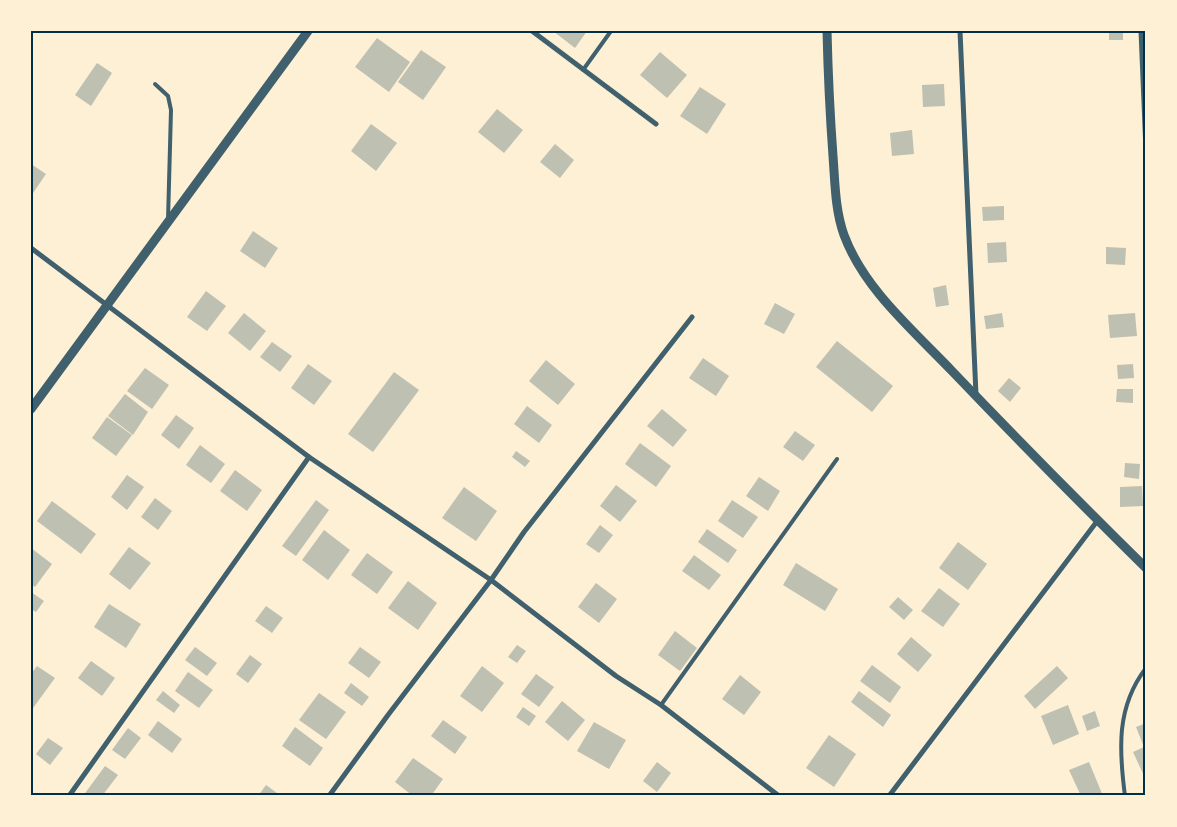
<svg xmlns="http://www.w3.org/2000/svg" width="1177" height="827" viewBox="0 0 1177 827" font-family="Commissioner,sans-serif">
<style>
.building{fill:#bec0b2}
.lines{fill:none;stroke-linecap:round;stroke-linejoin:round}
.service{stroke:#3f606c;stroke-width:4}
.minor{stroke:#3f606c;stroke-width:5}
.tertiary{stroke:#3f606c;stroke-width:9}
.neatline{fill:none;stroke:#003049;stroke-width:2}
</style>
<rect width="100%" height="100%" fill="#fdf0d5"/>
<g class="building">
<path d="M553,31H587L575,48Z"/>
<rect x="1109" y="31" width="14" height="9"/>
<path d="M377,38L410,62L389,92L355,67Z"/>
<path d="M421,50L446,67L423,100L398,82Z"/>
<path d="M660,52L687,75L667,98L640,75Z"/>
<path d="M97,63L112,73L91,106L75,95Z"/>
<path d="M944,84L945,106L923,107L922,85Z"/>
<path d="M700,87L726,104L707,134L680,116Z"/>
<path d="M497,109L523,130L504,153L478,132Z"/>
<path d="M371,124L397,143L376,171L351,151Z"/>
<path d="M912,130L914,154L892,156L890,133Z"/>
<path d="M555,144L574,160L560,178L540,162Z"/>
<path d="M31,164L46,174L31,196Z"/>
<path d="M1004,206V220L983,221L982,207Z"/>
<path d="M253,231L278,248L265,268L240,251Z"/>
<path d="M1006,242L1007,262L988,263L987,243Z"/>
<path d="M1106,247L1126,248L1125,265L1106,264Z"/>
<path d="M946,285L949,305L936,307L933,288Z"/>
<path d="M206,291L226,306L207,331L187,317Z"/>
<path d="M775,303L795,314L784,334L764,324Z"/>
<path d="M244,313L266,331L250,351L228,333Z"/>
<path d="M1002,313L1004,327L986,329L984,316Z"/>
<path d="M1135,313L1137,336L1110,338L1108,315Z"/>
<path d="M837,341L893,386L872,412L816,367Z"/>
<path d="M272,342L292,356L280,372L260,357Z"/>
<path d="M703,358L729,376L716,396L689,378Z"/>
<path d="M546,360L575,384L558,405L529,381Z"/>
<path d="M308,364L332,381L314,405L291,388Z"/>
<path d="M1133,364L1134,378L1118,379L1117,365Z"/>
<path d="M145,368L169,385L152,409L127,391Z"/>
<path d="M394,372L419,390L373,452L348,434Z"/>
<path d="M1009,378L1021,388L1010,402L998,391Z"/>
<path d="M1117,389H1133V403L1116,402Z"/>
<path d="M125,394L148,412L133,435L108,416Z"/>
<path d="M527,406L552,425L539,443L514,424Z"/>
<path d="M662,409L687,430L673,447L647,426Z"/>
<path d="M176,415L194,428L179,449L161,435Z"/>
<path d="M107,417L132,435L116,456L92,438Z"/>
<path d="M795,431L815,445L803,461L783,447Z"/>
<path d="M640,443L671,466L656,487L625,464Z"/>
<path d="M200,445L225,464L211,483L186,465Z"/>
<path d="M516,451L530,461L525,467L512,457Z"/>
<path d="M1125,463L1140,464L1139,479L1124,477Z"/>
<path d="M235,470L262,490L247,511L220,491Z"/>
<path d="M127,475L144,487L127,510L111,497Z"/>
<path d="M759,477L780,491L768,511L746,496Z"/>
<path d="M616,485L637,501L620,522L600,506Z"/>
<path d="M1142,486L1143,506L1120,507V487Z"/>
<path d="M464,487L497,511L476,541L442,518Z"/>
<path d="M155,498L172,511L158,530L141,517Z"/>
<path d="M316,500L329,510L296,556L282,546Z"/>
<path d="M732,500L758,517L743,538L718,521Z"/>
<path d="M52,501L96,534L81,554L37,521Z"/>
<path d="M600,525L613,535L599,553L586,544Z"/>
<path d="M707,529L737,550L728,563L698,542Z"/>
<path d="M324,530L350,550L328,580L302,560Z"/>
<path d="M958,542L987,564L968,590L939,568Z"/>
<path d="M129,547L151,563L130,590L109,574Z"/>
<path d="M31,548L52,564L35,587L31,584Z"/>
<path d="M367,553L393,572L377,594L351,575Z"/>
<path d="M694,555L721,575L709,590L682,571Z"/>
<path d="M796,563L838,589L825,611L783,585Z"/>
<path d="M408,581L437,603L418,630L388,608Z"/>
<path d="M596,583L617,599L599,623L578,607Z"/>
<path d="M939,588L960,604L943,627L921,611Z"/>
<path d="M31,592L44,601L36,612L31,609Z"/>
<path d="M898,597L913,610L904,620L889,607Z"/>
<path d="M109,604L141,624L126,648L94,627Z"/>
<path d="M266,606L283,618L272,633L255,621Z"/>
<path d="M675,631L697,648L680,671L658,655Z"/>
<path d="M911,637L932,655L918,672L897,654Z"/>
<path d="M517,645L526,651L517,663L508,657Z"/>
<path d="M195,647L217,663L207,676L185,660Z"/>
<path d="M360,647L381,662L369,678L348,663Z"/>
<path d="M250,655L262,664L248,683L236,674Z"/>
<path d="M91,661L115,678L102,696L78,678Z"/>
<path d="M872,665L901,687L890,703L860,681Z"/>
<path d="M37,666L55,678L33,708L31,707V674Z"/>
<path d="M482,666L504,683L482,712L460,696Z"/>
<path d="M1057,666L1068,678L1035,709L1024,696Z"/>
<path d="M188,672L213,690L199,708L175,691Z"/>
<path d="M536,674L554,687L539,707L521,694Z"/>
<path d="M740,675L761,692L744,715L722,699Z"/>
<path d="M351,683L369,697L362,706L344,693Z"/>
<path d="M163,691L180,705L174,713L156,700Z"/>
<path d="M859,691L891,715L883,727L851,702Z"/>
<path d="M319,693L346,712L326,739L299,720Z"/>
<path d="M562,701L585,720L568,741L545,722Z"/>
<path d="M1068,705L1079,734L1053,745L1041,716Z"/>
<path d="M523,707L536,716L529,726L516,717Z"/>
<path d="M1095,711L1100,726L1087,731L1082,716Z"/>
<path d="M443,720L467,737L455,754L431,736Z"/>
<path d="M158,721L182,739L172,753L148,735Z"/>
<path d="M594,722L626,740L609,769L577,751Z"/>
<path d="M1146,723V780L1133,752L1144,747L1136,727Z"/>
<path d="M295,727L323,748L310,766L282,746Z"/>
<path d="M128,728L141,738L125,759L112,750Z"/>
<path d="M829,735L856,754L834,787L806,768Z"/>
<path d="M48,738L63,748L50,765L36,754Z"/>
<path d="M413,758L443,779L431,796H413L395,782Z"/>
<path d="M657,762L671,773L657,792L643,781Z"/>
<path d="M1089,762L1103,796H1081L1069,770Z"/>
<path d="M105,766L118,775L102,796H83Z"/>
<path d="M266,785L281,796H258Z"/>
</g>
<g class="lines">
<g class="service">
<path d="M583,70L611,31"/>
<path d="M155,84L168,96L171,110L168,220"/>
<path d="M661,705L837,459"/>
<path d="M1125,796C1119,750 1116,707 1146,668"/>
</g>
<g class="minor">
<path d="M532,31L656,124"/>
<path d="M960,31L976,395"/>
<path d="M1141,31L1146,151"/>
<path d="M31,248L309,457L491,580L616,676L661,705L779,796"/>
<path d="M69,796L309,457"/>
<path d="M329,796L388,715L491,580L524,532L692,317"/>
<path d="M889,796L1098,520"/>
</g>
<g class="tertiary">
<path d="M827,31C828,73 830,115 833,156C835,182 835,210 844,235C864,289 913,330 952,371C1015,437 1080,503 1146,568"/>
<path d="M31,409L308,31"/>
</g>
</g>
<rect width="1177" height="827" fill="none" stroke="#fdf0d5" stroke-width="65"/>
<rect x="32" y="32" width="1112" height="762" class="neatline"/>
</svg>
